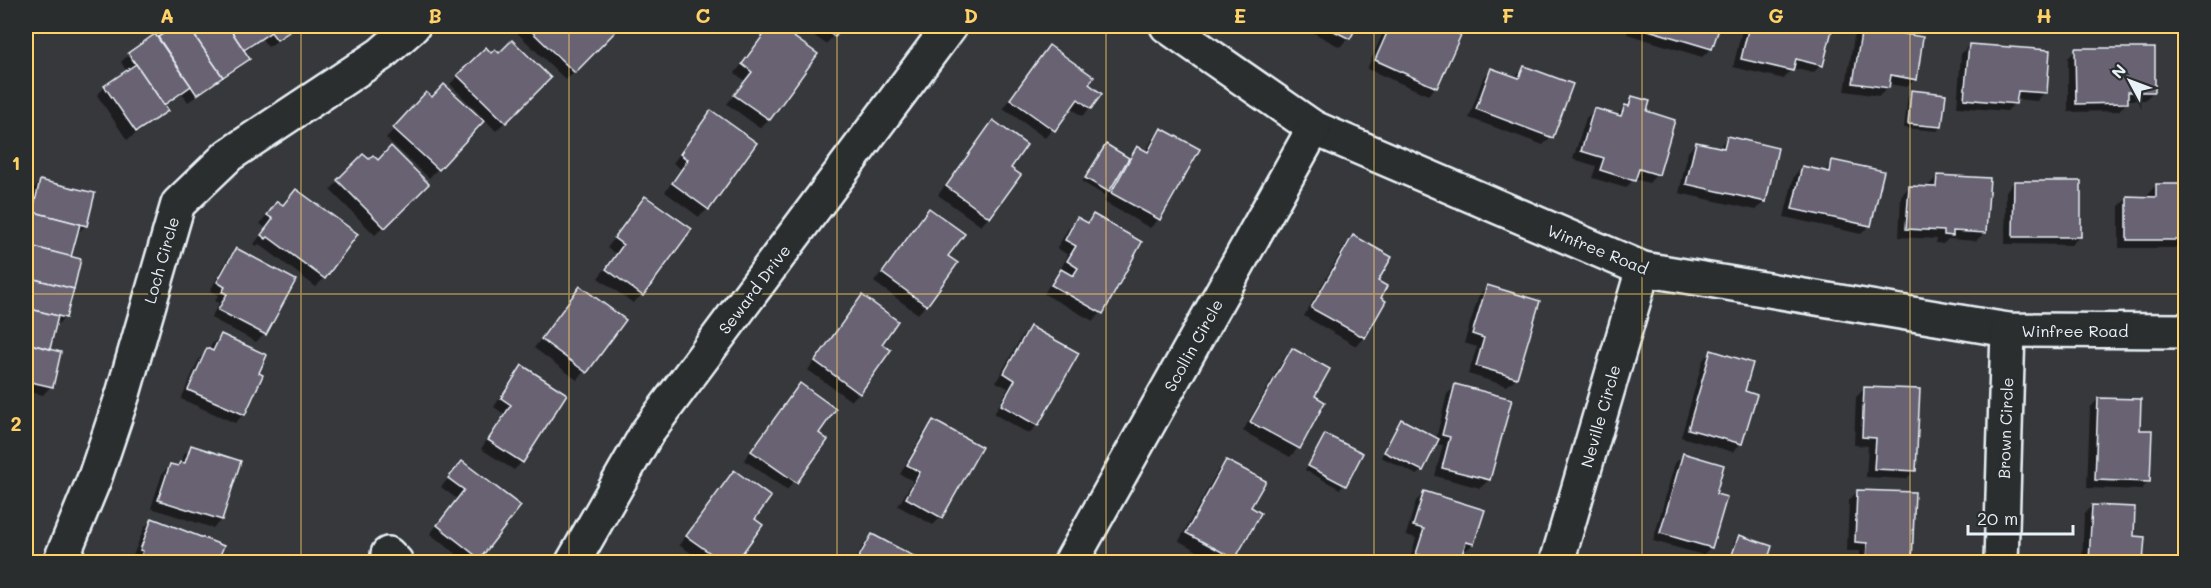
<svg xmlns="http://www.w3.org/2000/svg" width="2211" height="588" viewBox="0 0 2211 588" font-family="Mali,sans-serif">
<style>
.shadow{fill:#0007}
.building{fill:#696272;stroke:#e8f1f8;stroke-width:1.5}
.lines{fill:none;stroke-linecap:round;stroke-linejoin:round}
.minor-casing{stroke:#e8f1f8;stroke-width:38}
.minor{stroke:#2a2d2e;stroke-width:33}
.grid{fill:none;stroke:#ffd166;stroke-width:1.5;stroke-opacity:0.55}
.labels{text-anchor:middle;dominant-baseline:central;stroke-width:6;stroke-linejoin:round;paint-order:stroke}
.street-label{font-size:16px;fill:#e8f1f8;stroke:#2a2d2e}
.neatline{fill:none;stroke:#ffd166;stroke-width:2}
.grid-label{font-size:20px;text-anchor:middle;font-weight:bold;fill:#ffd166}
</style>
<rect width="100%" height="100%" fill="#37383c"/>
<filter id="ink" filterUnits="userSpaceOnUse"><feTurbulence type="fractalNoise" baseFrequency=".0167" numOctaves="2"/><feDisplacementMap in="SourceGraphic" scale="12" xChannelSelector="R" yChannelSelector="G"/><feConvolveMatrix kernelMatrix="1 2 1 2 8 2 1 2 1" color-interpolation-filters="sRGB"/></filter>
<g filter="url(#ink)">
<g class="shadow">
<path d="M178,26H299L268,47L262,39L244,52L249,59L240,67L188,102L182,93L163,106L166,110L157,119L127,140L97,95L105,87L127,72L121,62L129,54L157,40Z"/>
<path d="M510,26H606L613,32L566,80Z"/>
<path d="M771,26H775L815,54L769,119L760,128L727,104L745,81L735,73Z"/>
<path d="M800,26H842L826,44Z"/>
<path d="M1301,26H1355L1348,38L1340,47Z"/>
<path d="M1386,26H1435L1459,36L1436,87L1428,95L1367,69Z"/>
<path d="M1629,26H1718L1711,49L1702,57L1627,34Z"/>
<path d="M1743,26H1831L1821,65L1813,73L1792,68L1784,79L1733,67Z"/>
<path d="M1862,29L1915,79L1907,87L1888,84V88L1879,96L1845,91L1854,37Z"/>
<path d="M1969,45L2045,92L2037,101L2015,99V103L2007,111L1957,107L1961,54Z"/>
<path d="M1049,47L1086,84L1090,108L1082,116L1070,108L1045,138L1003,108L1041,55Z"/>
<path d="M486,49L491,55L548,78L496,131L450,84Z"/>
<path d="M2076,50L2154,91L2145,100H2127V103L2118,111L2068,112V58Z"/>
<path d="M2186,52V115H2177L2178,59Z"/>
<path d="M1524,67L1551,137L1543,145L1469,118L1483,78L1492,69L1515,78Z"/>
<path d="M1912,92L1941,127L1937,131L1904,128L1908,96Z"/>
<path d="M1632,98L1645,112L1657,174L1649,183L1634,179L1626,188L1592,178L1596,166L1573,159L1586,118L1594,110L1617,115Z"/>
<path d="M418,102L482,121L429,178L386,138Z"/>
<path d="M711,112L755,144L708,209L699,217L665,192L681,169L673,163Z"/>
<path d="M993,122L1009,168L1019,175L989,217L981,226L938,195L985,130Z"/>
<path d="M1162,129L1198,150L1158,220L1150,228L1104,202L1110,189L1104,195L1082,182L1106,146L1128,159L1137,148L1145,152L1153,138Z"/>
<path d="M1727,138L1765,201L1756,210L1679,193L1688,152L1696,143L1718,148Z"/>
<path d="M363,156L369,161L377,162L427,184L375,235L330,190Z"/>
<path d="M1833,162L1870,225L1861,234L1784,217L1794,176L1802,167L1824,172Z"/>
<path d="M1938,176L1985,232L1976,241L1948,239L1943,244L1936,243L1937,239L1899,237L1901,196L1909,187L1929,188V185Z"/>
<path d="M41,181L86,225L78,233H76L69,258L65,317L56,326L54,325L48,350L51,386L43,395L26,391V209L28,206L32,190Z"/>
<path d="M2014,182L2079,237L2071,245L2005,244L2006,191Z"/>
<path d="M2156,185H2186V248H2119V206L2128,198H2148V194Z"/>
<path d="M296,190L324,278L316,287L259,244L257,246L254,244L266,228L260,224L269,211L277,203L282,206Z"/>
<path d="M645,197L642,295L633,303L598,278L616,254L607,248Z"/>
<path d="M929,210L946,257L926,305L918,314L874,282L921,218Z"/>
<path d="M1093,216L1101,313L1093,321L1044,294L1053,279L1061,271L1060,270L1068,255L1057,248L1069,227L1078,219L1086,224Z"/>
<path d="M1353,237L1376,282L1364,337L1356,346L1304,316L1345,245Z"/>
<path d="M236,250L265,334L256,342L211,318L219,303L215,301L218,295L210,291L228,258Z"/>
<path d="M1487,286L1516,378L1507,386L1468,374L1477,347L1464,343L1479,295Z"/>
<path d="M580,288L624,320L577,380L534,348Z"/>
<path d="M862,297L880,344L859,393L851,401L808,370L854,305Z"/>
<path d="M1030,328L1037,425L1029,434L994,414L1008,388L996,382L1022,336Z"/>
<path d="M221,336L261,376L244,414L235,423L181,399L199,359L208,350L209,351L212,344Z"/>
<path d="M1292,350L1313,396L1323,402L1298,448L1290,457L1243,431L1284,358Z"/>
<path d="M1711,352L1743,392L1741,443L1733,452L1681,437L1703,360Z"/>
<path d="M523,367L522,462L514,470L481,449L504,414L494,407L514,375Z"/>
<path d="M801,385L817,433L826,440L787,490L744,460L792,393Z"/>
<path d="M1456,386L1489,480L1480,488L1435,476L1443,445L1435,444L1422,471L1417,475L1381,457L1397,425L1401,421L1436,439L1447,394Z"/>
<path d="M1865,388L1915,470L1906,479L1866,477L1868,446L1854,445L1856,397Z"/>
<path d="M2098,399L2138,431L2149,481L2141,490L2087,488L2090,408Z"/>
<path d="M933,422L941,517L933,525L898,506L913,481L900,474L925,430Z"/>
<path d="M26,435L29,436L26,445Z"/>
<path d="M1325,435L1344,485L1340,489L1305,470Z"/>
<path d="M192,447L221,520L213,528L151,508L162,474L170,465L177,467L181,463L183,455Z"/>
<path d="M1684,455L1714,495L1711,547L1703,555L1653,541L1675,463Z"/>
<path d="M1227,461L1249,508L1259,514L1234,559L1230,562H1217L1179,541L1218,470Z"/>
<path d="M462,463L479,558L474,562H467L430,534L457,499L441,487Z"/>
<path d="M734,472L753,519L761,526L734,562H704L679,545L726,480Z"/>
<path d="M1858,491L1913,494L1910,562H1859V551H1847L1849,500Z"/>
<path d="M1424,493L1483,511L1473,544L1464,552H1462L1459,562H1409L1416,538L1406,535L1416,501Z"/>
<path d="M2092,506L2132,538H2143L2142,562H2082L2084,515Z"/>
<path d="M152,520L222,547L216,562H135L136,559L132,558L144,528Z"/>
<path d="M872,535L918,560L917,562H854L864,544Z"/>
<path d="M1739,536L1770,547L1765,562H1728L1735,540Z"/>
</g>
<g class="building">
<path d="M175,26H188L223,77L197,95L158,37Z"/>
<path d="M188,26H228L250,59L223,77Z"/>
<path d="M228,26H266L271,32L244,50Z"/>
<path d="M266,26H298L277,40Z"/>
<path d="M526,26H608L615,32L575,73Z"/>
<path d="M770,26H778L818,54L770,120L734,95L752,72L742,64Z"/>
<path d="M819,26H844L835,37Z"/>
<path d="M1324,26H1357L1350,39Z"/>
<path d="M1390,26H1439L1461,35L1437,88L1375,60Z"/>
<path d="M1635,26H1720L1712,49Z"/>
<path d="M1749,26H1833L1823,66L1796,59L1793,71L1741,59Z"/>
<path d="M1862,27L1923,37L1917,80L1891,75L1889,88L1853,83Z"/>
<path d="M155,34L191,86L164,105L128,53Z"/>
<path d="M512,40L551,78L506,123L457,75L486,47L491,53L495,49L499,53Z"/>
<path d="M1969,44L2050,50L2047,93L2018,91L2016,104L1964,99Z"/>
<path d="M1049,45L1094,77L1089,84L1102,94L1091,109L1078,99L1055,131L1010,99Z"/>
<path d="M2075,48H2155V92H2128V103L2076,104Z"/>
<path d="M136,64L168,111L136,132L104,86Z"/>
<path d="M1524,66L1573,84L1553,138L1476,109L1491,68L1519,78Z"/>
<path d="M444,84L484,121L439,170L393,128L426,92L432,97Z"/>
<path d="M1911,90L1946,94L1942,127L1908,124Z"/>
<path d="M1632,96L1650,101L1647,111L1675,120L1659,175L1639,169L1635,181L1600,170L1604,158L1581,151L1594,108L1621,116L1625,105L1629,106Z"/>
<path d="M711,110L757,143L709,210L672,183L688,160L680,154Z"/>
<path d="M993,120L1027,145L1011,168L1021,175L990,218L946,186Z"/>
<path d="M1161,128L1200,149L1160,220L1111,193L1137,146L1148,152Z"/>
<path d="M1727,136L1778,148L1766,202L1686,184L1696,142L1724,148Z"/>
<path d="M1106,144L1129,158L1109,192L1085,178Z"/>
<path d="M391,146L429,184L385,228L337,180L363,154L369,159L373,155L378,160Z"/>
<path d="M1832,160L1884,171L1871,226L1792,209L1802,166L1830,172Z"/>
<path d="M1937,175L1990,178L1986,233L1953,231V236L1944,235V231L1906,229L1909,186L1936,187Z"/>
<path d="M40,180L95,193L87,226L26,210L28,205L34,206Z"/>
<path d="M2014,181H2081V237H2013Z"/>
<path d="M2156,184H2186V240H2127V196L2156,197Z"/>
<path d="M296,189L358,234L325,279L268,237L266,239L261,235L273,219L267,215L277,201L283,205Z"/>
<path d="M645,196L692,229L643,296L606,269L623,245L614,238Z"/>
<path d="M929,208L965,234L948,256L958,263L927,306L882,273Z"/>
<path d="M26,210L80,224L71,257L26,245Z"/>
<path d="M1093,214L1142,242L1103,314L1051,285L1061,269L1073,276L1078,268L1067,261L1076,246L1065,240L1077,217L1088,223Z"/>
<path d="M1353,235L1392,257L1378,281L1387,286L1381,298L1386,301L1365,338L1311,308Z"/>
<path d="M26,245L81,259L74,289L26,277Z"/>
<path d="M236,248L296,280L266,335L218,310L227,294L222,292L225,287L217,282Z"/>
<path d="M26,277L74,289L66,318L26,308Z"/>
<path d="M1487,285L1540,301L1517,378L1476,366L1484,338L1472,334Z"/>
<path d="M580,286L626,320L587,373L541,339Z"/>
<path d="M862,295L898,321L882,344L891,350L860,394L815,361Z"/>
<path d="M26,308L58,316L50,349L26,343Z"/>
<path d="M1030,326L1079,353L1038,426L1001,405L1015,380L1004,373Z"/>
<path d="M221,334L267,355L259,373L263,375L245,415L188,390L207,348L213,351Z"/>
<path d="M26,343L61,352L53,387L26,381Z"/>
<path d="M1292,348L1330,369L1315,396L1325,402L1300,449L1250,422Z"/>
<path d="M1711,350L1753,363L1745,391L1757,395L1742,444L1688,429Z"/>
<path d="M522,365L567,394L523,463L488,440L511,405L501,398Z"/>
<path d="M800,383L836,409L819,433L828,440L797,483L751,451Z"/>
<path d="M1455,384L1512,399L1490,480L1442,468L1450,437L1442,435Z"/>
<path d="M1864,387L1920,389L1916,471L1874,469L1876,438L1862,437Z"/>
<path d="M2098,398L2141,399L2140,430H2152L2150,482L2095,480Z"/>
<path d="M1401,419L1439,439L1423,471L1384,452Z"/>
<path d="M933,420L982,447L942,518L906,498L920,472L907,465Z"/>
<path d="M1325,434L1363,453L1346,486L1308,466Z"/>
<path d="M191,445L241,461L222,520L158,500L170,464L178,466L180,462L185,463Z"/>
<path d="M1683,453L1724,465L1716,494L1727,497L1712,548L1660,533Z"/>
<path d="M1226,460L1266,481L1251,507L1261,513L1235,559L1186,533Z"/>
<path d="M462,461L521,506L480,559L437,525L464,490L448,478Z"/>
<path d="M734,470L771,497L755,519L763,525L736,562H723L686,536Z"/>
<path d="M1857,490L1915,492L1912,562H1866L1867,543L1855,542Z"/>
<path d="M1424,491L1485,510L1474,544L1466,542L1460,562H1445L1416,554L1424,529L1413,526Z"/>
<path d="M2092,505L2135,507L2134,536L2145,537L2143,562H2089Z"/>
<path d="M152,518L224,546L217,562H139L143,551L140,550Z"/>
<path d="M872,534L921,560L919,562H856Z"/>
<path d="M1739,535L1772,546L1767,562H1738L1730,560Z"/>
</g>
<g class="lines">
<defs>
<g id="minor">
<path d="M1167,26L1314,128L1643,269L2008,330L2186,331"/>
<path d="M388,554L396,562"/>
<path d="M60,562L95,477L123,394L178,204L229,155L381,54L413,26"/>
<path d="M573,562L648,431L950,26"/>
<path d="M1071,562L1314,128"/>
<path d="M1557,562L1643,269"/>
<path d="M2001,562L2008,330"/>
</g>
</defs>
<use href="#minor" class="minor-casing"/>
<use href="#minor" class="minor"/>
</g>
</g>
<path class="grid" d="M301,26V562M569,26V562M837,26V562M1106,26V562M1374,26V562M1642,26V562M1910,26V562M26,294H2186"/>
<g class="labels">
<g class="street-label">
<text transform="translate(1598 249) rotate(22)">Winfree Road</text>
<text transform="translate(161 260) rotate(-74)">Loch Circle</text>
<text transform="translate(754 289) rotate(-53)">Seward Drive</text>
<text x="2075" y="330">Winfree Road</text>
<text transform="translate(1193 345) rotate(-61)">Scollin Circle</text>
<text transform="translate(1600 416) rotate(-74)">Neville Circle</text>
<text transform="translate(2005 428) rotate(-88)">Brown Circle</text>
</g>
</g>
<rect width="2211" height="588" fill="none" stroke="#2a2d2e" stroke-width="66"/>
<g transform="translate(2130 81) rotate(311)" stroke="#2a2d2e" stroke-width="4.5" paint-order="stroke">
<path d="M0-4.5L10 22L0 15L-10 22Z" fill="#e8f1f8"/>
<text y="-9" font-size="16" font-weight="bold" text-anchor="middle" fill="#e8f1f8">N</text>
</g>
<path d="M1968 525v9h105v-9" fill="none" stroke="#e8f1f8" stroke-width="3"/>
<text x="1977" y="525" font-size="18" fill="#e8f1f8" stroke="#2a2d2e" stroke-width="4.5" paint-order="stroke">20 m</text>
<rect x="33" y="33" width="2145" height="522" class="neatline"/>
<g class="grid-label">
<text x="167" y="23">A</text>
<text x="435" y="23">B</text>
<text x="703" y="23">C</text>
<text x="971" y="23">D</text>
<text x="1240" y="23">E</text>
<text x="1508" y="23">F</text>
<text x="1776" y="23">G</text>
<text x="2044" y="23">H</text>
<text x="16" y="170">1</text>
<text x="16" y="431">2</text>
</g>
</svg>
